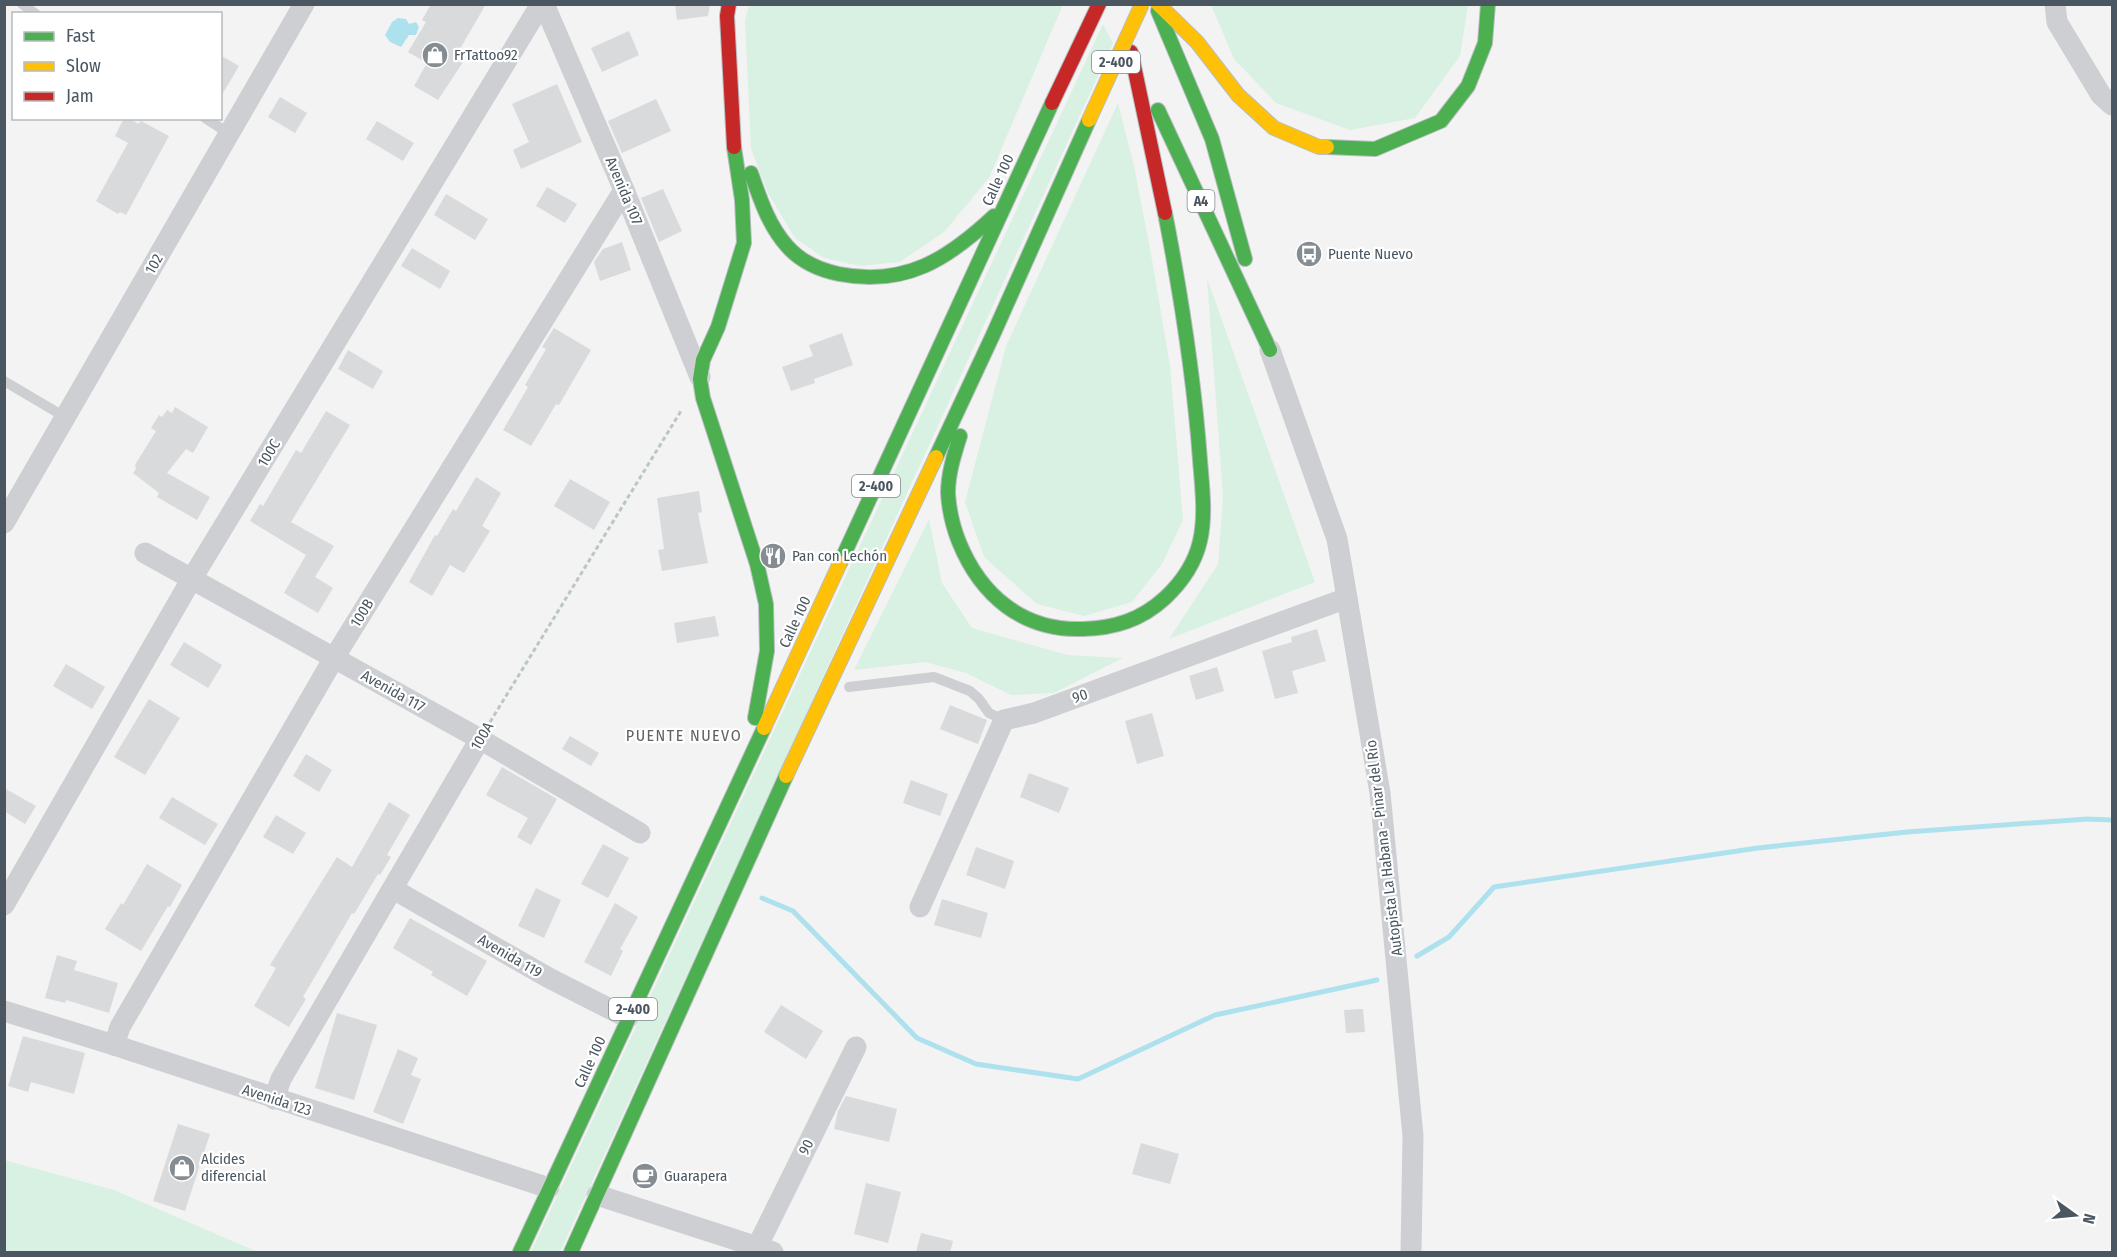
<svg xmlns="http://www.w3.org/2000/svg" width="2117" height="1257" viewBox="0 0 2117 1257" font-family="'Fira Sans Condensed',sans-serif">
<style>
.green{fill:#d9f1e2}
.water{fill:#aee1ee}
.lines{fill:none;stroke-linecap:round;stroke-linejoin:round}
.stream{stroke:#aee1ee;stroke-width:5}
.building{fill:#d9dadb}
.fast-casing{stroke:#b8bdc2;stroke-width:16}
.slow-casing{stroke:#b8bdc2;stroke-width:16}
.jam-casing{stroke:#b8bdc2;stroke-width:16}
.path{stroke:#bbc7c3;stroke-width:3;stroke-dasharray:4.5 3;stroke-linecap:butt}
.lane{stroke:#cdcfd2;stroke-width:10}
.street{stroke:#cdcfd2;stroke-width:21}
.fast{stroke:#4caf50;stroke-width:14}
.slow{stroke:#ffc107;stroke-width:14}
.jam{stroke:#c62828;stroke-width:14}
.slow-bridge-casing{stroke:#b8bdc2;stroke-width:16;stroke-linecap:butt}
.slow-bridge{stroke:#ffc107;stroke-width:14}
.labels{text-anchor:middle;dominant-baseline:central;stroke-width:4.5;stroke-linejoin:round;paint-order:stroke}
.shield{fill:#fff;stroke:#808990;stroke-width:1.5}
.shield-label{font-size:14px;font-weight:bold;fill:#4a5660}
.poi-label{font-size:15px;fill:#4a5660;stroke:#fff;text-anchor:start}
.street-label{font-size:15px;fill:#4a5660;stroke:#fff}
.neighbourhood-label{font-size:16px;letter-spacing:1.5px;fill:#5f6267;stroke:#fff}
</style>
<rect width="100%" height="100%" fill="#f3f3f3"/>
<g class="green">
<path d="M1061,4L1062,7L989,178L944,232L900,262L860,266L824,258L795,238L768,193L751,149L745,21L749,5Z"/>
<path d="M1211,5H1468L1460,56L1415,118L1350,130L1276,103L1234,59Z"/>
<path d="M1103,24L1113,43L560,1252H531Z"/>
<path d="M1118,103L1134,166L1151,254L1170,366L1183,520L1162,564L1132,602L1084,616L1037,604L984,557L965,502L1006,346Z"/>
<path d="M1207,278L1315,582L1169,639L1218,564L1223,497Z"/>
<path d="M929,519L942,583L972,628L1068,655L1123,658L1054,693L1011,695L966,673L925,662L854,670Z"/>
<path d="M4,1160L114,1190L258,1252H5Z"/>
</g>
<path class="water" d="M398,18L406,19L409,24L416,22L419,27L416,35H409L401,47L390,42L385,35L392,22Z"/>
<g class="lines">
<g class="stream">
<path d="M762,898L793,911L917,1038L976,1064L1078,1079L1215,1015L1377,980"/>
<path d="M1417,956L1449,937L1494,887L1758,848L1907,832L2087,819L2112,820"/>
</g>
</g>
<g class="building">
<path d="M431,4H486L457,54L465,59L438,100L414,86L427,63L408,52L426,22L422,20Z"/>
<path d="M675,4H710L708,16L677,20Z"/>
<path d="M629,31L639,55L602,72L591,48Z"/>
<path d="M220,55L239,66L220,98Z"/>
<path d="M557,84L582,142L521,169L513,150L529,142L512,104Z"/>
<path d="M280,97L307,113L295,133L268,117Z"/>
<path d="M656,99L671,131L622,153L608,121Z"/>
<path d="M124,118H129L138,124L141,121L169,136L126,215L120,212L118,214L96,201L128,143L115,136Z"/>
<path d="M377,121L414,143L403,161L366,139Z"/>
<path d="M547,187L577,204L565,223L536,206Z"/>
<path d="M663,189L682,231L659,242L641,198Z"/>
<path d="M446,194L488,219L475,240L434,215Z"/>
<path d="M622,242L631,270L600,281L594,262L603,249Z"/>
<path d="M412,248L450,271L440,289L401,266Z"/>
<path d="M554,328L591,350L559,405L556,404L531,446L503,430L528,387L525,385L546,349L542,347Z"/>
<path d="M842,333L853,365L814,379L815,383L791,391L782,367L813,356L809,345Z"/>
<path d="M348,350L383,371L373,389L338,369Z"/>
<path d="M175,407L208,427L193,453L186,449L167,473L210,497L197,520L157,497L159,493L133,473L136,469L135,465L156,431L151,428L159,415L162,417L167,410L172,413Z"/>
<path d="M326,411L350,425L291,522L334,546L315,577L333,588L318,613L284,593L306,555L250,521L260,504L263,506L296,450L301,453Z"/>
<path d="M476,477L501,493L482,526L490,531L464,573L450,565L432,596L409,582L435,535L437,536L453,509L456,511Z"/>
<path d="M570,479L610,502L594,530L554,506Z"/>
<path d="M699,491L702,512L698,513L708,563L662,571L658,550L664,549L657,498Z"/>
<path d="M715,616L719,636L677,643L674,623Z"/>
<path d="M1317,629L1326,661L1292,671L1298,693L1275,699L1262,651L1292,642L1291,637Z"/>
<path d="M184,642L222,665L208,688L170,665Z"/>
<path d="M66,664L105,687L92,709L53,686Z"/>
<path d="M1217,667L1224,691L1196,700L1189,676Z"/>
<path d="M149,699L180,718L145,775L114,757Z"/>
<path d="M950,705L987,720L978,744L940,729Z"/>
<path d="M1152,713L1164,756L1137,764L1125,721Z"/>
<path d="M570,736L599,753L591,766L562,749Z"/>
<path d="M306,754L332,770L319,792L293,776Z"/>
<path d="M502,767L557,799L531,845L517,837L528,818L486,795Z"/>
<path d="M1029,773L1069,788L1059,813L1020,797Z"/>
<path d="M911,780L948,794L940,816L903,803Z"/>
<path d="M4,788L36,806L25,824L4,811Z"/>
<path d="M172,797L218,824L205,845L159,818Z"/>
<path d="M389,802L410,815L387,855L391,857L380,875L378,874L354,914L352,913L303,997L306,999L289,1027L254,1006L276,968L270,965L337,857L352,867Z"/>
<path d="M276,815L306,833L293,854L263,837Z"/>
<path d="M603,844L629,858L608,898L581,884Z"/>
<path d="M976,847L1014,861L1005,889L966,875Z"/>
<path d="M147,864L182,885L170,907L168,906L141,951L105,929L121,903L123,905Z"/>
<path d="M536,888L561,900L544,938L518,926Z"/>
<path d="M942,899L988,913L981,938L934,925Z"/>
<path d="M615,903L638,917L620,949L623,951L611,976L584,962Z"/>
<path d="M410,918L487,961L467,996L431,975L433,972L393,948Z"/>
<path d="M57,955L77,961L74,970L118,983L109,1013L66,1000L65,1003L45,998Z"/>
<path d="M781,1005L823,1031L806,1059L764,1032Z"/>
<path d="M1363,1009L1365,1032L1346,1033L1344,1010Z"/>
<path d="M337,1013L377,1025L354,1100L315,1088Z"/>
<path d="M23,1036L85,1053L74,1094L31,1082L28,1092L8,1086Z"/>
<path d="M398,1049L418,1058L411,1075L421,1079L403,1124L373,1112Z"/>
<path d="M846,1096L897,1109L889,1142L834,1129L838,1111Z"/>
<path d="M178,1124L210,1134L185,1211L153,1201Z"/>
<path d="M1141,1143L1179,1154L1170,1184L1132,1174Z"/>
<path d="M866,1183L901,1192L888,1243L854,1234Z"/>
<path d="M921,1233L953,1241L950,1252H916Z"/>
</g>
<g class="lines">
<defs>
<g id="fast">
<path d="M1158,11L1212,139L1245,259"/>
<path d="M1158,110L1270,350"/>
<path d="M734,147L742,200L744,243L718,327L703,360L700,379L703,398L757,564L766,604L767,651L755,718"/>
<path d="M1327,147L1375,149L1441,121L1468,86L1485,43L1488,4"/>
<path d="M751,173C760,199 769,226 787,246C800,261 820,270 839,274C905,287 948,259 994,216"/>
<path d="M960,436C954,455 948,474 948,493C949,510 953,527 959,542C981,596 1023,631 1083,629C1115,628 1141,620 1165,598C1181,583 1195,563 1200,541C1206,515 1202,486 1200,460C1194,377 1181,295 1165,213"/>
<path d="M936,457L992,337L1089,120"/>
<path d="M840,563L1052,103"/>
<path d="M520,1252L764,728"/>
<path d="M571,1252L786,776"/>
</g>
<g id="slow">
<path d="M1158,4L1197,42L1238,95L1274,128L1319,147H1327"/>
<path d="M764,728L840,563"/>
<path d="M786,776L936,457"/>
</g>
<g id="jam">
<path d="M729,4L727,16L734,147"/>
<path d="M1131,52L1165,213"/>
<path d="M1052,103L1099,4"/>
</g>
</defs>
<use href="#fast" class="fast-casing"/>
<use href="#slow" class="slow-casing"/>
<use href="#jam" class="jam-casing"/>
<path class="path" d="M490,722L681,411"/>
<g class="lane">
<path d="M22,4L36,14"/>
<path d="M205,118L230,134"/>
<path d="M4,381L65,417"/>
<path d="M849,687L934,677L970,691L979,699L989,713L1004,720"/>
</g>
<g class="street">
<path d="M544,4L624,190L700,377"/>
<path d="M2055,4L2057,22L2101,95L2112,105"/>
<path d="M1270,350L1337,539L1380,793L1413,1136L1411,1252"/>
<path d="M4,523L304,4"/>
<path d="M145,553L480,739L640,833"/>
<path d="M393,889L549,978L628,1018"/>
<path d="M4,905L191,580L541,4"/>
<path d="M920,907L1004,720L1034,713L1347,598"/>
<path d="M4,1011L114,1045L549,1188"/>
<path d="M114,1045L120,1027L334,658L624,190"/>
<path d="M274,1099L281,1079L480,739"/>
<path d="M597,1195L773,1252"/>
<path d="M757,1247L856,1047"/>
</g>
<use href="#fast" class="fast"/>
<use href="#slow" class="slow"/>
<use href="#jam" class="jam"/>
<defs>
<path id="slow-bridge" d="M1089,120L1142,4"/>
</defs>
<use href="#slow-bridge" class="slow-bridge-casing"/>
<use href="#slow-bridge" class="slow-bridge"/>
</g>
<defs>
<symbol id="shop-disc" viewBox="-11 -11 22 22"><circle r="9.5" fill="#858d93" stroke="#fff"/><path d="M-5-2.5h2.3a2.7 3.5 0 0 1 5.4 0H5L5.5 6h-11ZM-1.5-2.5h3a1.5 2.3 0 0 0-3 0Z" fill="#fff"/></symbol>
<symbol id="bus-disc" viewBox="-11 -11 22 22"><circle r="9.5" fill="#858d93" stroke="#fff"/><path d="M-5-6H5V4H4V6H2V4H-2V6H-4V4H-5ZM-3.5-4V0h7V-4ZM-3.5 1.2v1.5H-2V1.2ZM2 1.2v1.5H3.5V1.2Z" fill="#fff"/></symbol>
<symbol id="restaurant-disc" viewBox="-11 -11 22 22"><circle r="9.5" fill="#858d93" stroke="#fff"/><path d="M-5-6h1v4h1v-4h1v4h1v-4h1v5L-1.5 .5V6h-2V.5L-5-1ZM5-6V6H3V1.5H1.5Q1.5-4 5-6Z" fill="#fff"/></symbol>
<symbol id="cafe-disc" viewBox="-11 -11 22 22"><circle r="9.5" fill="#858d93" stroke="#fff"/><path d="M-5.5-4.5H6V0H3Q3 3.5 0 3.5H-2.5Q-5.5 3.5-5.5 0ZM3-3.2v2h1.7v-2ZM-6 4.5H4V6H-6Z" fill="#fff"/></symbol>
</defs>
<g fill-rule="evenodd">
<use href="#shop-disc" x="420" y="40" width="30" height="30"/>
<use href="#bus-disc" x="1294" y="239" width="30" height="30"/>
<use href="#restaurant-disc" x="758" y="541" width="30" height="30"/>
<use href="#shop-disc" x="167" y="1153" width="30" height="30"/>
<use href="#cafe-disc" x="630" y="1161" width="30" height="30"/>
</g>
<g class="labels">
<g class="shield">
<rect x="1092" y="51" width="48" height="22" rx="4.5"/>
<rect x="1187.5" y="190" width="27" height="22" rx="4.5"/>
<rect x="852" y="475" width="48" height="22" rx="4.5"/>
<rect x="609" y="998" width="48" height="22" rx="4.5"/>
</g>
<g class="shield-label">
<text x="1116" y="62">2-400</text>
<text x="1201" y="201">A4</text>
<text x="876" y="486">2-400</text>
<text x="633" y="1009">2-400</text>
</g>
<g class="poi-label">
<text x="454" y="55">FrTattoo92</text>
<text x="1328" y="254">Puente Nuevo</text>
<text x="792" y="556">Pan con Lechón</text>
<text x="201" y="1159">Alcides<tspan x="201" dy="17">diferencial</tspan></text>
<text x="664" y="1176">Guarapera</text>
</g>
<g class="street-label">
<text transform="translate(998 180) rotate(-65)">Calle 100</text>
<text transform="translate(624 191) rotate(67)">Avenida 107</text>
<text transform="translate(154 264) rotate(-60)">102</text>
<text transform="translate(269 453) rotate(-59)">100C</text>
<text transform="translate(362 613) rotate(-58)">100B</text>
<text transform="translate(795 622) rotate(-65)">Calle 100</text>
<text transform="translate(393 691) rotate(29)">Avenida 117</text>
<text transform="translate(1080 696) rotate(-20)">90</text>
<text transform="translate(482 736) rotate(-59)">100A</text>
<text transform="translate(1384 848) rotate(-97)">Autopista La Habana - Pinar del Río</text>
<text transform="translate(510 956) rotate(30)">Avenida 119</text>
<text transform="translate(590 1062) rotate(-65)">Calle 100</text>
<text transform="translate(277 1100) rotate(18)">Avenida 123</text>
<text transform="translate(806 1147) rotate(-64)">90</text>
</g>
<g class="neighbourhood-label">
<text x="684" y="735">PUENTE NUEVO</text>
</g>
</g>
<rect width="2117" height="1257" fill="none" stroke="#4a5660" stroke-width="12"/>
<rect x="12" y="12" width="210" height="108" fill="#ffffff" stroke="#b7bbbf" stroke-width="1.5"/>
<rect x="24" y="32" width="30" height="9" fill="#4caf50" stroke="#b7bbbf" stroke-width="1.5"/>
<text x="66" y="42" font-size="18" fill="#4a5660">Fast</text>
<rect x="24" y="62" width="30" height="9" fill="#ffc107" stroke="#b7bbbf" stroke-width="1.5"/>
<text x="66" y="72" font-size="18" fill="#4a5660">Slow</text>
<rect x="24" y="92" width="30" height="9" fill="#c62828" stroke="#b7bbbf" stroke-width="1.5"/>
<text x="66" y="102" font-size="18" fill="#4a5660">Jam</text>
<g transform="translate(2075 1215) rotate(105)" stroke="#ffffff" stroke-width="4.5" paint-order="stroke">
<path d="M0-4.5L10 22L0 15L-10 22Z" fill="#4a5660"/>
<text y="-9" font-size="16" font-weight="bold" text-anchor="middle" fill="#4a5660">N</text>
</g>
</svg>
